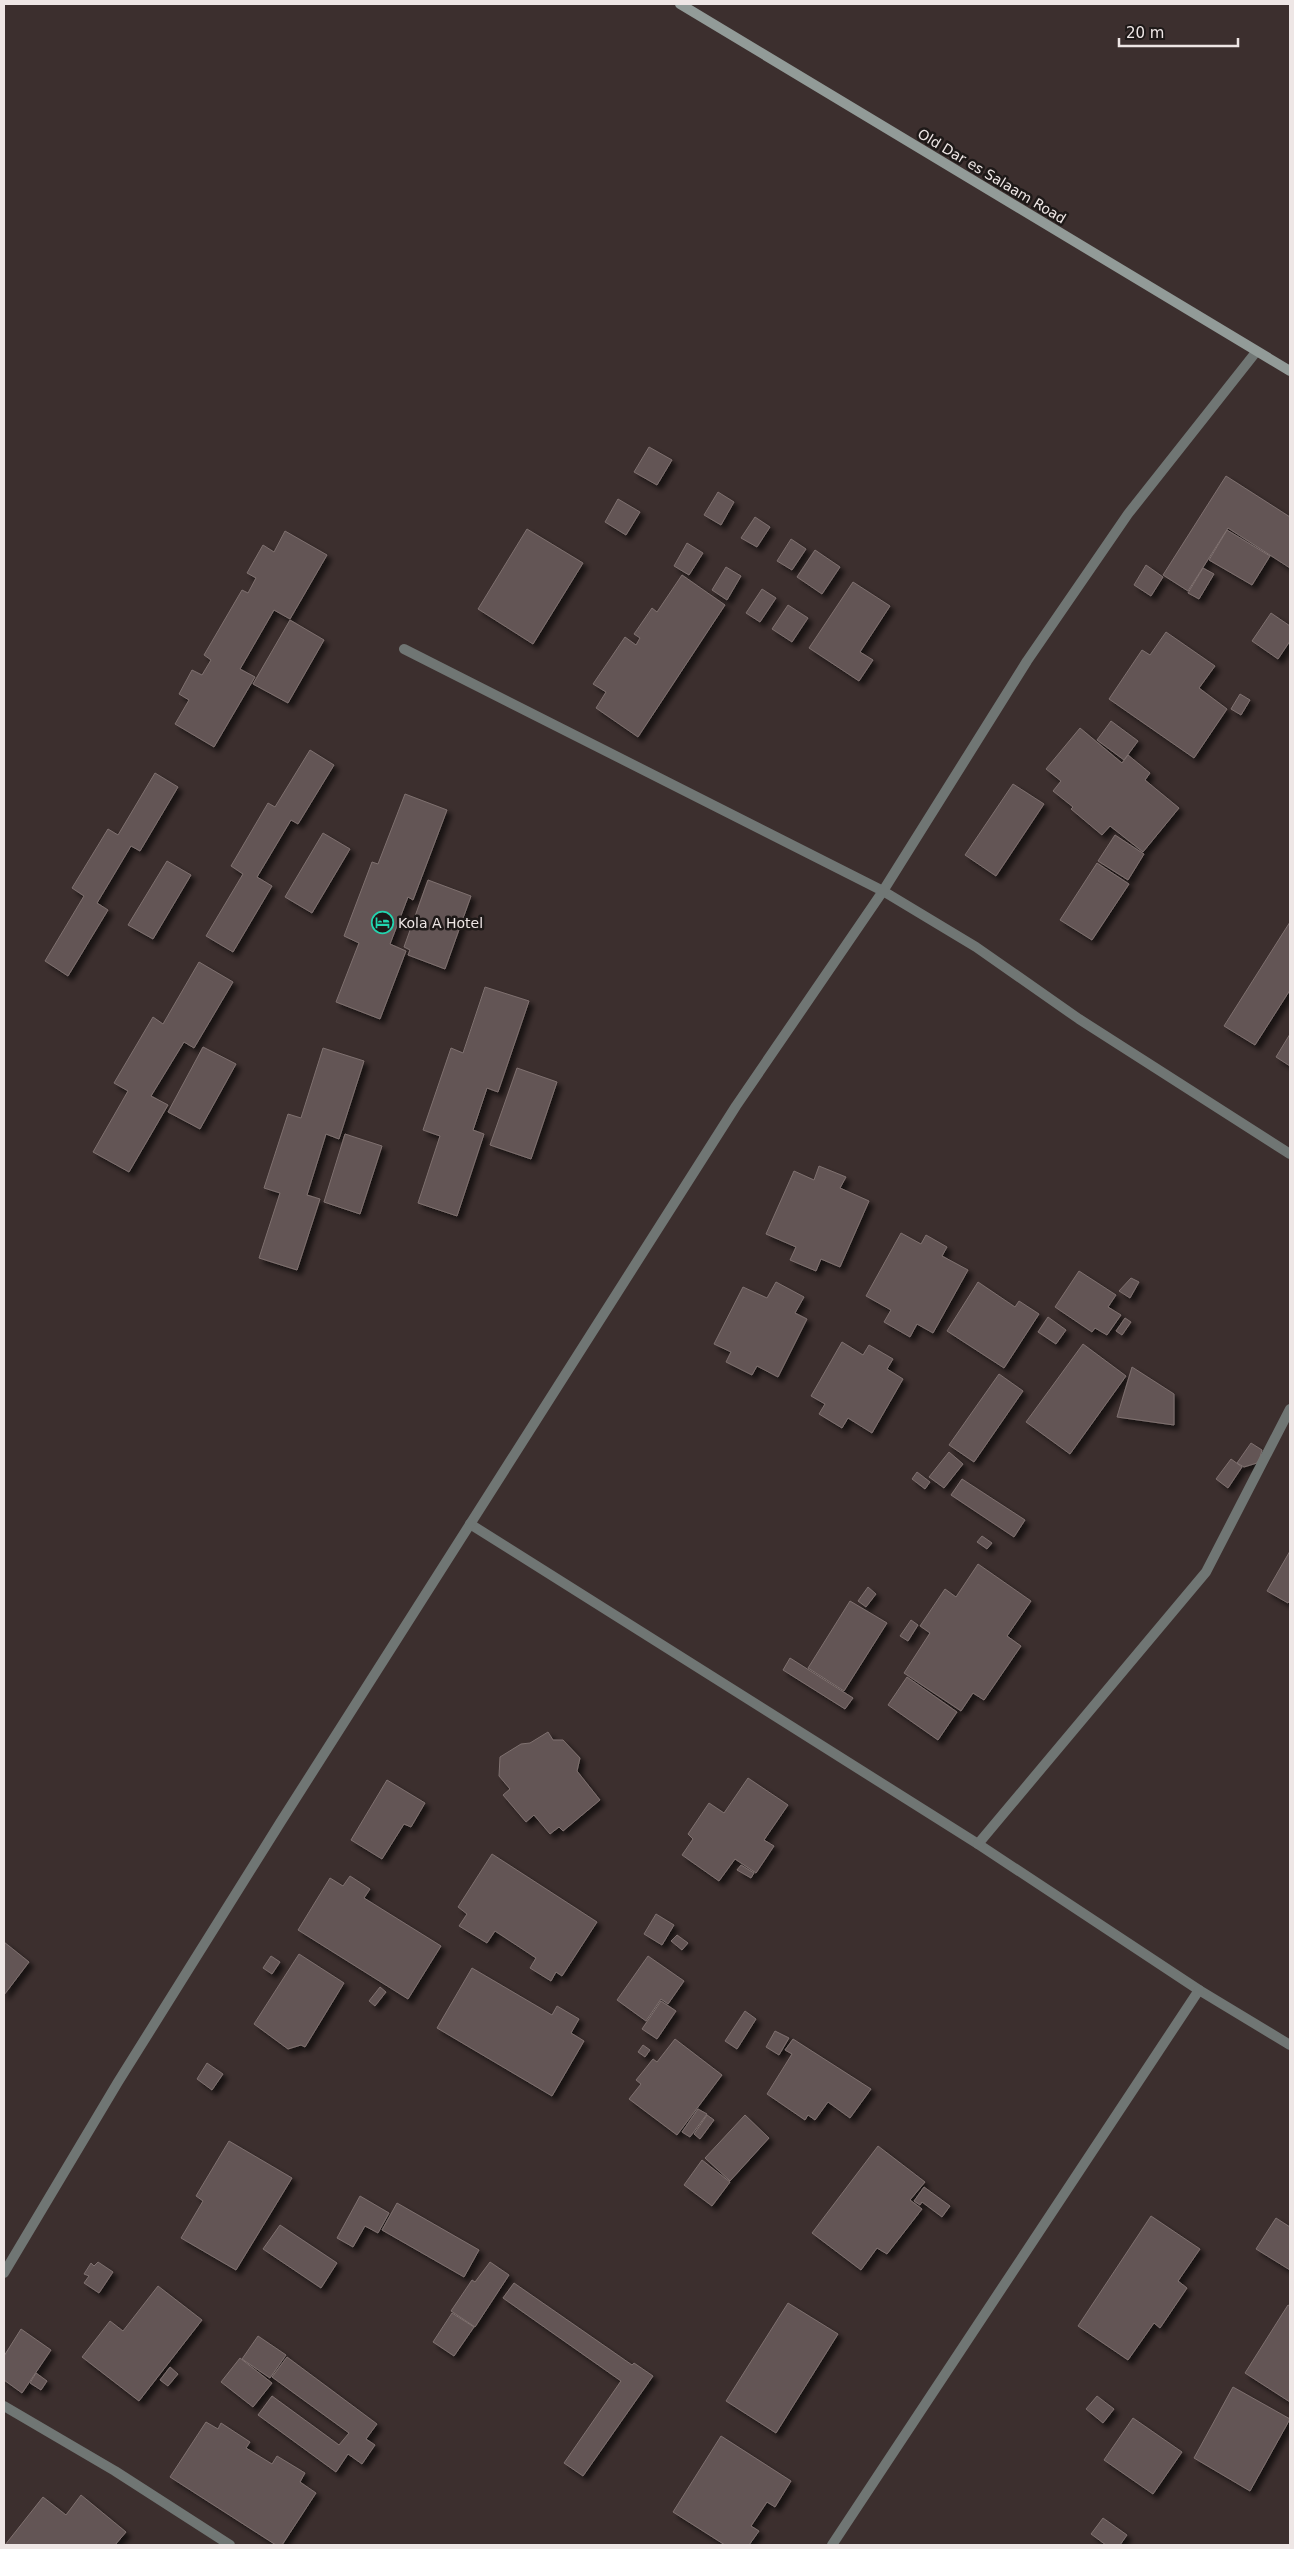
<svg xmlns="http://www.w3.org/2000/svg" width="1294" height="2549" viewBox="0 0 1294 2549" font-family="'DejaVu Sans',sans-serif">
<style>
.building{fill:#635554;stroke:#7f7170;filter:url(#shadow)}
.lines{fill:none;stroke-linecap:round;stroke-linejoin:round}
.lane{stroke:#707674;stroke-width:10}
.street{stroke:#707674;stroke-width:10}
.secondary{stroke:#929b98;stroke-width:10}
.labels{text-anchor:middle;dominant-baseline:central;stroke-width:5;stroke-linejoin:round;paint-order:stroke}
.street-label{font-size:14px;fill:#eee6e5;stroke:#1e1918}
.poi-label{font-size:14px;fill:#eee6e5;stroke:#1e1918;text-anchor:start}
</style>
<defs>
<filter id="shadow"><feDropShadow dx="4.5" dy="4.5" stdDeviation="2.5" flood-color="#0009"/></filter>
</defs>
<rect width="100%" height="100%" fill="#3c2f2e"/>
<g class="building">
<path d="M649,447L672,460L657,485L634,472Z"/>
<path d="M1226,476L1290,517V568L1228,528L1188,591L1163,575Z"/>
<path d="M718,492L734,502L721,525L704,515Z"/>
<path d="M618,499L640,512L626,535L605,522Z"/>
<path d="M755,517L770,527L757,547L741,538Z"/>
<path d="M527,529L583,563L533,644L478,609Z"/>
<path d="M1227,530L1270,556L1252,585L1209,560Z"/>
<path d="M285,531L327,555L290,619L274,610L240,669L255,677L214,747L175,724L189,700L179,694L192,670L202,675L211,660L204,655L242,590L248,593L256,578L247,573L263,545L274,552Z"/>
<path d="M791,539L806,549L792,570L777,561Z"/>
<path d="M687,543L703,553L689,575L674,566Z"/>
<path d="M815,550L840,567L822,594L797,577Z"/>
<path d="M1146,565L1163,577L1151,596L1134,585Z"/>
<path d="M726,567L741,576L727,600L712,590Z"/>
<path d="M1203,568L1214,574L1199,599L1188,593Z"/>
<path d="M682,575L725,605L638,737L596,708L606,692L593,684L625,637L636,645L640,638L634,634L652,608L657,612Z"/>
<path d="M853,582L890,606L860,652L873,660L859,681L809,648Z"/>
<path d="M762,589L776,598L760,622L746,613Z"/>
<path d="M788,605L808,618L792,642L772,629Z"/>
<path d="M1271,613L1290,626V641L1278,659L1252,641Z"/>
<path d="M290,620L324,640L288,703L253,684Z"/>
<path d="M1166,632L1215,666L1199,688L1227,709L1194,758L1109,699L1142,650L1150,655Z"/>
<path d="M1240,694L1250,700L1241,715L1231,709Z"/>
<path d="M1111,721L1138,741L1124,760L1097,740Z"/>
<path d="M1080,728L1122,763L1128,755L1150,773L1145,780L1179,808L1143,852L1110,826L1102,835L1071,809L1073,807L1053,791L1061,781L1046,769Z"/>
<path d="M310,750L334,765L298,824L291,820L257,877L272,886L233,952L206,936L243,874L231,866L268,803L275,807Z"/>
<path d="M155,773L178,787L140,851L131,846L97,903L108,910L68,976L45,961L84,896L72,888L108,829L118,835Z"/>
<path d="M1013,784L1044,804L996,876L965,855Z"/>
<path d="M405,794L447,810L413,900L408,897L390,944L406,951L380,1019L336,1002L359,943L344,936L372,862L378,864Z"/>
<path d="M323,833L350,849L312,913L285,897Z"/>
<path d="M1115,835L1144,854L1128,880L1098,861Z"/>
<path d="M167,861L191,875L153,939L128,925Z"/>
<path d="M1097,863L1129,884L1092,940L1060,920Z"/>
<path d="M428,880L471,896L445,969L408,955L410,950L404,947Z"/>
<path d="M1290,922V990L1255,1045L1224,1026Z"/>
<path d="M199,962L233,982L194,1048L184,1042L151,1096L168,1105L129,1172L93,1152L128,1091L114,1083L153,1017L163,1024Z"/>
<path d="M485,987L529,1001L498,1092L487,1088L473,1130L484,1134L457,1216L418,1203L440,1136L423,1130L451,1048L463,1053Z"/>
<path d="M1290,1034V1066L1276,1057Z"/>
<path d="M203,1047L236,1064L200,1129L168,1112Z"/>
<path d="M323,1048L364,1061L339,1139L326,1134L307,1195L320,1199L297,1270L259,1258L280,1193L264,1188L288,1114L301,1118Z"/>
<path d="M517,1068L557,1082L531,1159L490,1145Z"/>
<path d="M345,1134L382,1146L360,1214L324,1202Z"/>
<path d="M819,1166L846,1177L840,1188L869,1201L840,1267L821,1259L816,1271L790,1260L796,1247L766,1234L794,1171L814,1180Z"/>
<path d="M901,1233L921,1244L926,1235L947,1247L942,1256L968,1270L933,1333L917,1324L910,1337L884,1322L891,1310L866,1296Z"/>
<path d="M1079,1271L1116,1295L1108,1307L1121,1315L1107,1335L1095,1328L1092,1332L1055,1307Z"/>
<path d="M1131,1278L1139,1282L1130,1298L1119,1291Z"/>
<path d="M776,1282L804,1297L795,1313L807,1319L778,1377L757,1366L752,1375L726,1362L731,1352L714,1344L743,1287L767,1298Z"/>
<path d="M978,1282L1015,1307L1019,1301L1039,1314L1004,1368L947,1331Z"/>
<path d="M1048,1317L1066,1330L1056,1344L1038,1332Z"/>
<path d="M1125,1318L1131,1322L1122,1335L1116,1331Z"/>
<path d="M842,1342L863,1355L869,1345L893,1359L887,1369L903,1379L872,1433L848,1418L842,1428L819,1414L825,1404L811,1396Z"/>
<path d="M1083,1344L1126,1376L1070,1454L1026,1422Z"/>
<path d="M1132,1367L1174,1394V1425L1117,1417Z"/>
<path d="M999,1374L1023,1391L974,1462L949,1445Z"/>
<path d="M1251,1443L1262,1450L1260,1457L1257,1463L1244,1467L1237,1463Z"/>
<path d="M949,1452L963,1464L944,1488L929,1477Z"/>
<path d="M1231,1459L1242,1467L1228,1488L1216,1479Z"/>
<path d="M917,1472L930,1482L925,1489L912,1479Z"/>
<path d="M962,1479L1025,1520L1014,1537L951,1495Z"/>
<path d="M982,1536L992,1543L987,1549L977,1542Z"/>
<path d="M1290,1551V1600L1288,1603L1267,1591Z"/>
<path d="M978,1564L1031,1601L1007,1636L1021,1646L984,1700L973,1693L961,1711L904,1673L930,1633L920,1626L945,1589L956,1597Z"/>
<path d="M868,1587L876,1594L866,1607L858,1601Z"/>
<path d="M850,1601L887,1623L844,1691L808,1668Z"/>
<path d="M911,1620L918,1625L908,1641L900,1636Z"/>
<path d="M790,1658L853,1698L845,1709L783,1670Z"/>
<path d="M907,1677L957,1712L938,1740L888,1705Z"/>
<path d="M548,1732L553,1740H563L580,1758L577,1771L600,1800L563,1831L559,1827L550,1834L534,1815L526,1822L503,1795L510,1789L499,1776L500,1757L521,1744L530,1743Z"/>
<path d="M748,1778L788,1805L764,1840L774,1846L756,1873L735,1859L719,1881L682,1855L693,1839L688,1834L709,1803L724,1813Z"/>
<path d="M387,1780L425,1803L411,1827L404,1824L382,1859L351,1840Z"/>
<path d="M492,1854L597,1922L562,1976L556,1972L551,1981L530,1968L536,1958L495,1931L487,1943L459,1926L467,1914L458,1907Z"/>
<path d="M741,1865L754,1873L751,1878L737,1870Z"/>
<path d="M350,1876L370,1889L364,1898L441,1946L408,1999L298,1930L330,1878L343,1886Z"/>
<path d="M656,1914L674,1925L662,1945L644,1934Z"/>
<path d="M677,1935L688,1943L682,1950L671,1941Z"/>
<path d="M4,1942L29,1962L4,1995Z"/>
<path d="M299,1954L344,1983L305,2047L301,2045L288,2049L254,2024Z"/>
<path d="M271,1956L280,1962L272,1974L263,1968Z"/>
<path d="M648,1956L684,1981L668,2004L661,1999L646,2021L617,2000Z"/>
<path d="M472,1968L552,2015L557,2006L579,2019L571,2033L584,2041L552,2096L437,2028Z"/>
<path d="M380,1987L386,1992L375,2006L369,2001Z"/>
<path d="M661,2001L676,2011L657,2039L642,2029Z"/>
<path d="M745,2011L756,2019L737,2049L725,2041Z"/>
<path d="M775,2031L789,2038L779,2055L766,2047Z"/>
<path d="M675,2039L722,2075L677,2135L629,2099L641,2084L636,2080L653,2059L657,2062Z"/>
<path d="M793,2039L871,2089L850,2118L828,2102L815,2120L808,2115L805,2120L767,2094L792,2054L785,2050Z"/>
<path d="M643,2045L650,2050L645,2057L638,2052Z"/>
<path d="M207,2063L223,2074L212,2090L197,2079Z"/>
<path d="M698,2109L707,2114L690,2137L682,2132Z"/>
<path d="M707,2115L714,2120L700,2139L694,2134Z"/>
<path d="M745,2115L769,2138L730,2181L705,2158Z"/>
<path d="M229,2141L292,2178L236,2270L181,2238L203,2201L196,2196Z"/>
<path d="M878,2146L925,2182L910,2200L922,2209L887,2254L877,2248L861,2270L812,2233Z"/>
<path d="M702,2160L730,2182L712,2206L684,2185Z"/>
<path d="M924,2187L950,2206L942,2217L922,2202L920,2205L914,2201Z"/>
<path d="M360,2196L389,2213L378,2233L365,2226L353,2247L337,2238Z"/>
<path d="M397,2203L479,2250L464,2277L382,2230Z"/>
<path d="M1151,2216L1200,2249L1178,2281L1187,2288L1160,2328L1154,2323L1128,2360L1078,2326Z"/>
<path d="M1276,2218L1290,2227V2270L1256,2249Z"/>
<path d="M280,2225L337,2263L321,2288L263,2249Z"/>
<path d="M98,2262L113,2272L99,2293L84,2283L89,2276L84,2274L91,2263L94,2266Z"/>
<path d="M490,2262L509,2275L475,2327L451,2311L472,2280L475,2282Z"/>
<path d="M514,2283L632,2365L634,2363L653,2376L583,2476L564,2463L621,2381L503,2298Z"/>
<path d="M158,2286L202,2320L139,2401L82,2357L110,2321L123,2331Z"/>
<path d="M788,2303L838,2334L776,2433L726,2401Z"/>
<path d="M1288,2305L1290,2306V2402L1245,2373Z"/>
<path d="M452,2313L474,2327L454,2356L433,2342Z"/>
<path d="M21,2329L51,2350L22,2393L4,2380V2356Z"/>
<path d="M258,2336L286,2355L270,2378L242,2359Z"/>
<path d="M287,2357L377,2424L366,2439L375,2445L362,2464L348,2454L336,2472L258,2415L272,2396L339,2445L349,2433L272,2377Z"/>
<path d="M240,2358L272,2383L253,2407L221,2382Z"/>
<path d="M170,2367L178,2374L168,2386L160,2380Z"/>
<path d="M36,2373L47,2381L41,2390L30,2383Z"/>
<path d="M1233,2387L1290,2419L1250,2491L1194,2458Z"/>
<path d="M1097,2396L1114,2409L1103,2423L1086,2409Z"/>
<path d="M1133,2418L1182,2452L1153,2494L1104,2460Z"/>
<path d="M206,2422L218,2429L221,2423L250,2442L246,2448L272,2464L277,2456L305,2473L300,2482L316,2493L282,2545H276L170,2477Z"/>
<path d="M721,2436L791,2481L775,2507L767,2502L751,2526L759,2531L749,2545H725L673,2512Z"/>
<path d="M81,2495L126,2532L115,2545H5L43,2497L66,2515Z"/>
<path d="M1103,2518L1127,2535L1120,2545H1106L1091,2534Z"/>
</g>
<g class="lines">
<path class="lane" d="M404,649L883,891"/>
<g class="street">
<path d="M883,891L976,947L1079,1019L1290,1154"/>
<path d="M470,1524L978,1844L1199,1990L1290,2045"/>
<path d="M978,1844L1206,1572L1290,1409"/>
<path d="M4,2273L118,2082L280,1823L736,1106L883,891L1027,661L1128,514L1256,352"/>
<path d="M4,2406L115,2471L230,2545"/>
<path d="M832,2545L1199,1990"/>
</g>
<path class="secondary" d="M680,4L1290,371"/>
</g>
<defs>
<symbol id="hotel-ring" viewBox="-11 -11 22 22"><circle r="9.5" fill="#1e1918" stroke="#22d5af" stroke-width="1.5"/><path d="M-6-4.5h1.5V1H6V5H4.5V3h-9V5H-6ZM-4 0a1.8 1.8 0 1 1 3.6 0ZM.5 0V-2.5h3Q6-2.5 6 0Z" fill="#22d5af"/></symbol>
</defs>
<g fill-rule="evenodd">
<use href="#hotel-ring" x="370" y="910" width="25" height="25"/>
</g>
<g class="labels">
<g class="street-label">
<text transform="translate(992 176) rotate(31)">Old Dar es Salaam Road</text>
</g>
<g class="poi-label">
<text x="398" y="923">Kola A Hotel</text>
</g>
</g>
<rect width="1294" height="2549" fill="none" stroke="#eee6e5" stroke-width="10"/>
<path d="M1119 38v8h119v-8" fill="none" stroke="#eee6e5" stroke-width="2.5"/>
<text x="1126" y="38" font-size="15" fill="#eee6e5" stroke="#1e1918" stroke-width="4" paint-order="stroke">20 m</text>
</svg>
